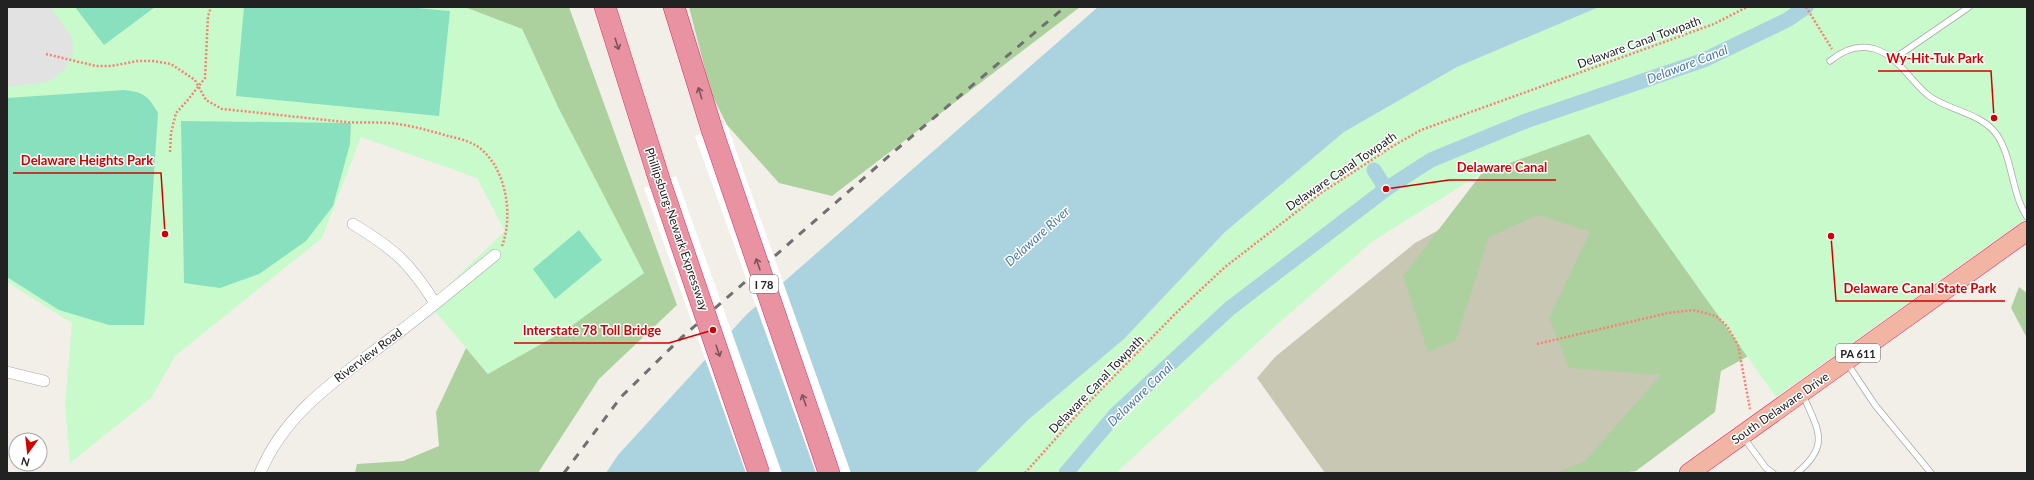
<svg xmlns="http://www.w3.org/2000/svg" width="2034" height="480" viewBox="0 0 2034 480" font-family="Lato,sans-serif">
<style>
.construction{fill:#c7c7b4}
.forest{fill:#add19e}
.park{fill:#c8facc}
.pitch{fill:#88e0be}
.parking{fill:#e2e2e2}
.water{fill:#aad3df}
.pier{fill:#fff}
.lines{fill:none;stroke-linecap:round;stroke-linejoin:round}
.canal{stroke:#aad3df;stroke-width:15}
.service-casing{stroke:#a9a9a9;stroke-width:7}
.minor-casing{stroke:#a9a9a9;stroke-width:12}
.trunk-casing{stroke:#dc2a67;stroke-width:20}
.motorway-casing{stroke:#dc2a67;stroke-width:22}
.path{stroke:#fa8072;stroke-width:2.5;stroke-dasharray:2 2;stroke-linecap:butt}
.service{stroke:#fff;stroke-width:5.5}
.minor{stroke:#fff;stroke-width:11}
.trunk{stroke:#f2b4a3;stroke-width:19}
.motorway{stroke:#e892a2;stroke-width:21}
.rail{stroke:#707070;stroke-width:3;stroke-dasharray:8 8;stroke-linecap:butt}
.motorway-bridge-casing{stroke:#dc2a67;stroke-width:22;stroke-linecap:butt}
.motorway-bridge{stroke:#e892a2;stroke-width:21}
.oneway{stroke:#7b545c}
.labels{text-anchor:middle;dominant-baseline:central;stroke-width:3;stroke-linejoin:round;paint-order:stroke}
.shield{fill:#fff;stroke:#646464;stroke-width:1}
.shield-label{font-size:11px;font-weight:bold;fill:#222}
.street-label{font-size:12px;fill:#222;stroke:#fff}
.water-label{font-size:13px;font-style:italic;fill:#4a7aab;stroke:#fff}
.leader{fill:none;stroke:#d40000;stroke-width:1.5}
.callout-dot{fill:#d40000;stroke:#fff;stroke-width:1.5}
.callout-label{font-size:13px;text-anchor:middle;font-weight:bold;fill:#d40000;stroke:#fff;stroke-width:3;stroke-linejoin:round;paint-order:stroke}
</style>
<rect width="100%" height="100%" fill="#f2efe9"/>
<path class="construction" d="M1581,176L1677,378L1577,473H1325L1257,378L1275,357L1415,243L1510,191Z"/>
<g class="forest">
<path d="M464,7H569L677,305L599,379L538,473H355L357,464L403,461L439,446L436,412L466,348L488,374L557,105L522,29Z"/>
<path d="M689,7H1080L832,196L779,183L727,125L711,93Z"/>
<path d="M1589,133L1752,354L1721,371L1715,412L1636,471L1619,473H1555L1584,462L1661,375L1569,368L1549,318L1590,232L1538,215L1489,237L1456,340L1428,352L1403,276L1482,173Z"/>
<path d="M2019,287L2027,293V338L2011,308Z"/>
</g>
<g class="park">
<path d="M7,7H464L522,29L557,105L644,273L566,330L488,374L429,304L505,231L477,178L361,137L322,238L175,356L151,398L70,463L65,404L72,323L7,282Z"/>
<path d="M1599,7H2027V218L1776,397L1589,134L1482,173L1373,241L1280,322L1116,473H975L1028,420L1124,339L1225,232L1344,132L1457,67Z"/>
</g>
<g class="pitch">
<path d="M75,7H155L104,45Z"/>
<path d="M244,7H406L450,11L439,116L236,96Z"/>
<path d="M124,90C144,92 148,96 158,113L144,325H109L59,310L7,277V98Z"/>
<path d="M181,121L351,123L350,144L333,206L306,241L259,274L220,288L184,283Z"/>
<path d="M579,230L602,260L555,299L533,269Z"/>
</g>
<path class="parking" d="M7,7H50L72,37L73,52L65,69L48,82L7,87Z"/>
<path class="water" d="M1098,7H1599L1457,67L1344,132L1225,232L1124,339L1028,420L975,473H606L618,455L747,314Z"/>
<g class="pier">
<path d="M727,125L851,473H816L695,136Z"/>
<path d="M676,176L782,473H746L644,188Z"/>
</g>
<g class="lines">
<g class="canal">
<path d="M1374,170L1386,189"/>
<path d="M1066,473L1115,415L1229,309L1386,189L1431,160L1526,121L1704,60L1787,20L1806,7"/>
</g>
<defs>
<g id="service">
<path d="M1892,60L1969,7"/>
<path d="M1830,61C1842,51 1858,44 1875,49C1898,56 1911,82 1929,96C1950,111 1982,113 1997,135C2013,159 2011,192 2027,217"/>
<path d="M1847,363L1875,405L1931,473"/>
<path d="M1744,438L1766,468L1773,473"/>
<path d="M1797,473C1831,445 1818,430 1803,395"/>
</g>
<g id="minor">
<path d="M353,224C394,249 409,262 435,303"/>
<path d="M7,372L44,381"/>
<path d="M260,473C287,408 345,374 398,333C431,308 463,281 495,255"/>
</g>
<path id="trunk" d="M1689,473L2027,231"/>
<g id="motorway">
<path d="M605,7L660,182"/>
<path d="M674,7L712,130"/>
<path d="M817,437L829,473"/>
</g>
</defs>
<use href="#service" class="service-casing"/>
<use href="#minor" class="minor-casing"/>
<use href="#trunk" class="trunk-casing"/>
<use href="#motorway" class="motorway-casing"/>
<g class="path">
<path d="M1806,7L1832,49"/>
<path d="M46,54L96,66H111L138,61H153L171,64L195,80L206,100L222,109C263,113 305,118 346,122C360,123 375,122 389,123C409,125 428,130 448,136C457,138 469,141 477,146C506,166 514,215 502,246"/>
<path d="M170,152L171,133L176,113L187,101L205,78L208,16L211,7"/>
<path d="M1537,344L1668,313L1693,310L1716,316L1727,326L1738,345L1750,409"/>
<path d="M1025,473L1083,408L1178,311L1225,267L1321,193L1393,146L1421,130L1714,24L1747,7"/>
</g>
<use href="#service" class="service"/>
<use href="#minor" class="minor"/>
<use href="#trunk" class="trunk"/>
<use href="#motorway" class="motorway"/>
<path class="rail" d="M564,473L621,397L681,338L897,149L1065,7"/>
<defs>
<g id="motorway-bridge">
<path d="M712,130L817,437"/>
<path d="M660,182L759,473"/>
</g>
</defs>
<use href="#motorway-bridge" class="motorway-bridge-casing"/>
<use href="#motorway-bridge" class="motorway-bridge"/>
</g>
<defs><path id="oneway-shaft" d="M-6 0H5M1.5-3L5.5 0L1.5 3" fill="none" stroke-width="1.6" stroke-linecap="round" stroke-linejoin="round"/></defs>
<g class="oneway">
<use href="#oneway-shaft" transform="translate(617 44) rotate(72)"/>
<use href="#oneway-shaft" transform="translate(700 93) rotate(-107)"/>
<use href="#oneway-shaft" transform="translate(758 264) rotate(-109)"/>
<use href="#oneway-shaft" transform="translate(718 351) rotate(71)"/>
<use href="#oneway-shaft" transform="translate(804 400) rotate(-109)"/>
</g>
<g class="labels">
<g class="shield">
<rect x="750" y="275" width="28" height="18" rx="3"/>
<rect x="1836" y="344" width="44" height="18" rx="3"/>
</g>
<g class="shield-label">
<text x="764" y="284">I 78</text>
<text x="1858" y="353">PA 611</text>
</g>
<g class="street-label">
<text transform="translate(1639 42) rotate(-20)">Delaware Canal Towpath</text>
<text transform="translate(1341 171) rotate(-34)">Delaware Canal Towpath</text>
<text transform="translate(677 229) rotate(71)">Phillipsburg-Newark Expressway</text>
<text transform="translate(368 355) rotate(-37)">Riverview Road</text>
<text transform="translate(1096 384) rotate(-46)">Delaware Canal Towpath</text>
<text transform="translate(1780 408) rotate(-35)">South Delaware Drive</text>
</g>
<g class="water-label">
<text transform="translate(1687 64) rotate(-21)">Delaware Canal</text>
<text transform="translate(1037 236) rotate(-42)">Delaware River</text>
<text transform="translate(1140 394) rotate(-44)">Delaware Canal</text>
</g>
</g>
<path class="leader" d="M1994 118L1991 71H1878M165 234L161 173H13M1386 189L1449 180H1556M1831 236L1836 301H2005M713 330L669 343H514"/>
<g class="callout-dot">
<circle cx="1994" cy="118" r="4"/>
<circle cx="165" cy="234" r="4"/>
<circle cx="1386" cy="189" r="4"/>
<circle cx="1831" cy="236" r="4"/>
<circle cx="713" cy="330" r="4"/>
</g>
<g class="callout-label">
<text x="1935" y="63">Wy-Hit-Tuk Park</text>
<text x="87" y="165">Delaware Heights Park</text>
<text x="1502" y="172">Delaware Canal</text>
<text x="1920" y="293">Delaware Canal State Park</text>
<text x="592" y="335">Interstate 78 Toll Bridge</text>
</g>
<rect width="2034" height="480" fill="none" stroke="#222222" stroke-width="16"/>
<g transform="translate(28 452) rotate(195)"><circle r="19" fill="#ffffff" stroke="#a7a7a7"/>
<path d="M0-3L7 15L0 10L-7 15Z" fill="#d40000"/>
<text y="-6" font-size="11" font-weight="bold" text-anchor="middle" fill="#222222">N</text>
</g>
</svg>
